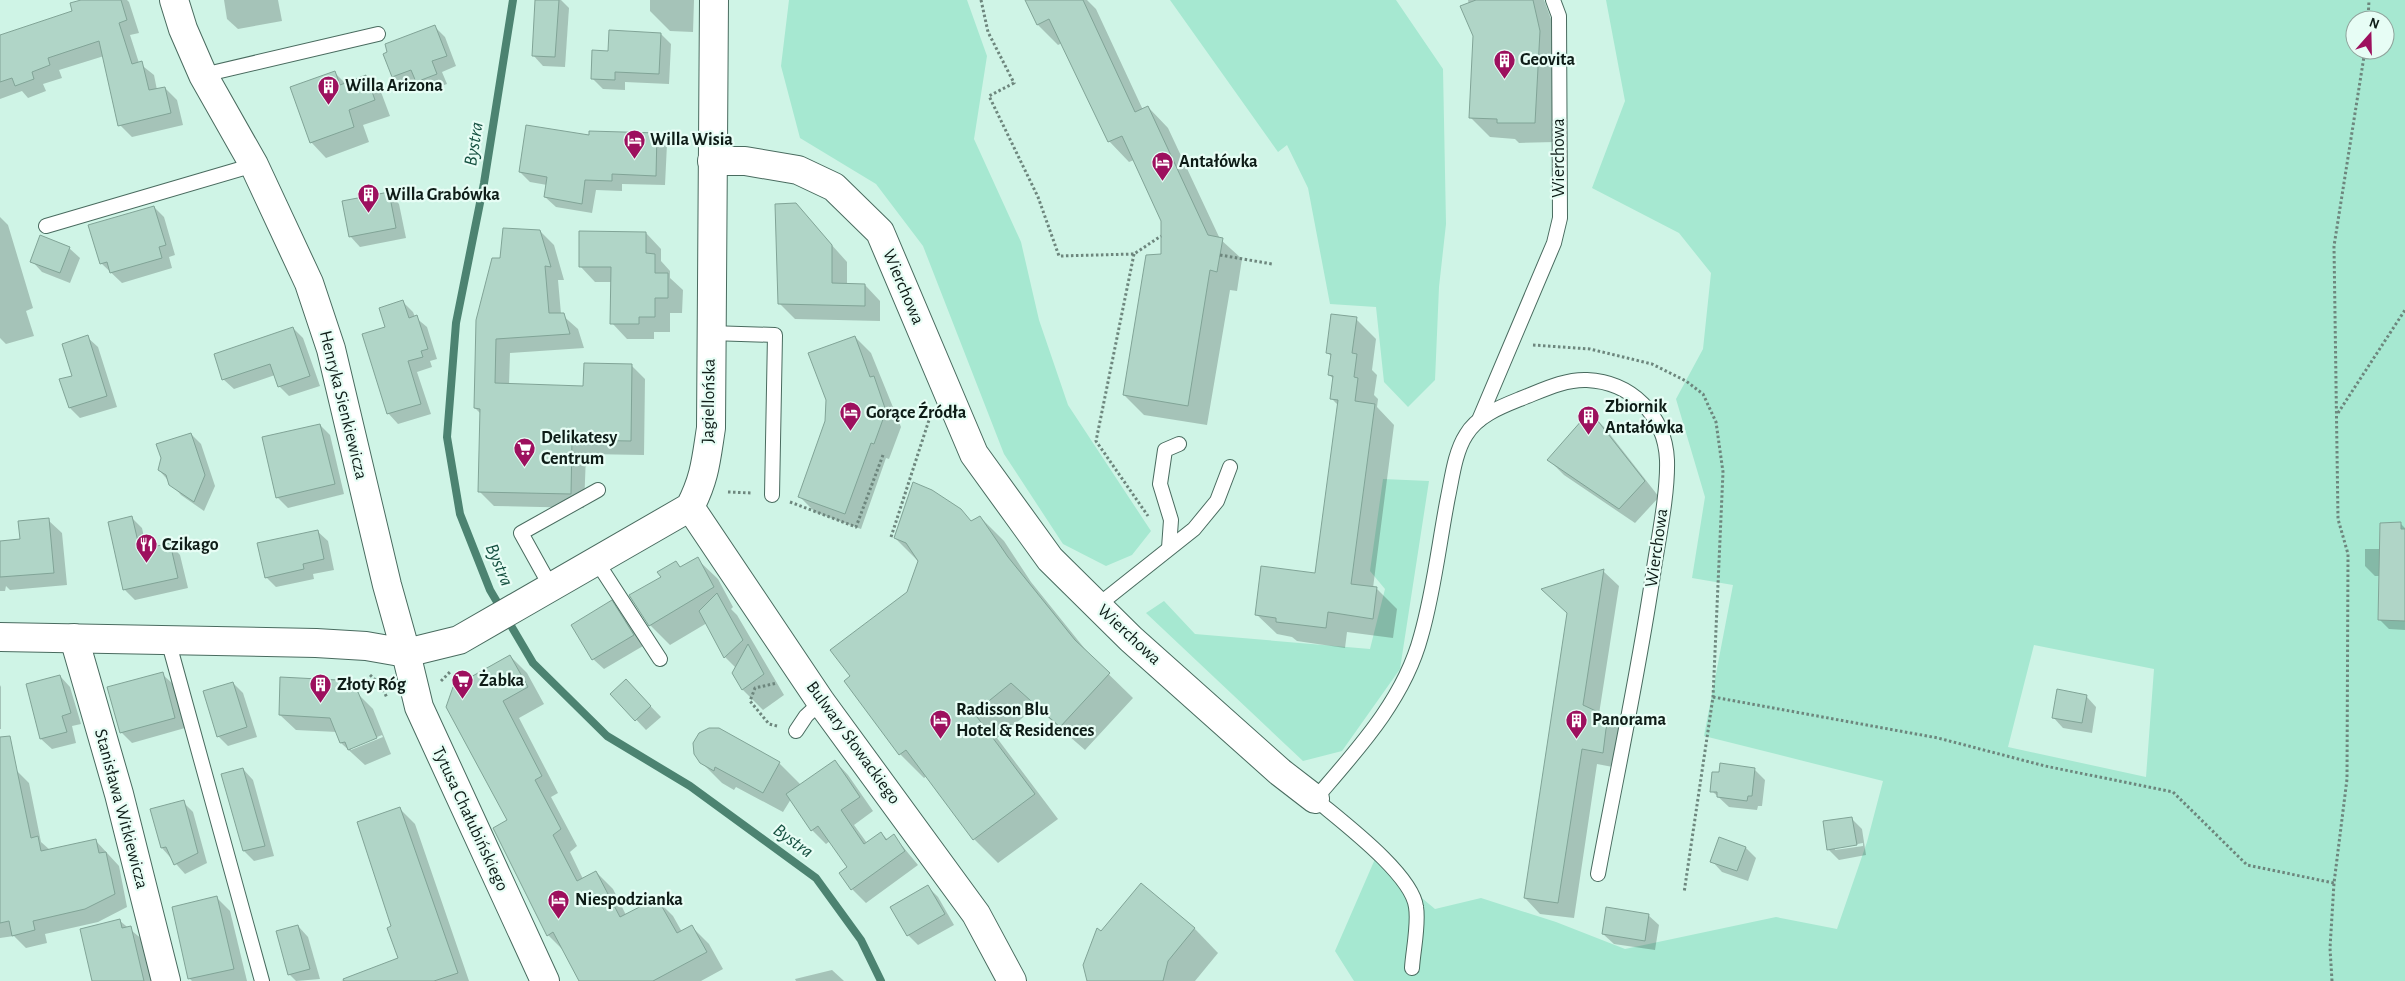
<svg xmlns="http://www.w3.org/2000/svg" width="2405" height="981" viewBox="0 0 2405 981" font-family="'Alegreya Sans',sans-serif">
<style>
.green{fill:#a6e8d1;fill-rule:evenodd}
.shadow{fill:#0003;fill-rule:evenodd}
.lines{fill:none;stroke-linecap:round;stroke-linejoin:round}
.stream{stroke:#4c8371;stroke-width:8}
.building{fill:#b0d5c7;stroke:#81a497}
.service-casing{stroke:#496b5f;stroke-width:16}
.minor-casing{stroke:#496b5f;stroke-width:30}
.tertiary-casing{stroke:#496b5f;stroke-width:30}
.path{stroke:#6d867d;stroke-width:3;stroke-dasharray:2.5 2.5;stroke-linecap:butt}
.service{stroke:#fff;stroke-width:14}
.minor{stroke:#fff;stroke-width:28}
.tertiary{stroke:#fff;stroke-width:28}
.labels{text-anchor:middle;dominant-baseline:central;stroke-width:4.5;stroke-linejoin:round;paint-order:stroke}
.poi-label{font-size:18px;font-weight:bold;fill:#0e1c17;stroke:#e7fdf5;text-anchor:start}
.street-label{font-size:18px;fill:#0e1c17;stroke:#e7fdf5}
.water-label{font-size:19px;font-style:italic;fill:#165141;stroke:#e7fdf5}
</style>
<rect width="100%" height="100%" fill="#cff4e6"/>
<g class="green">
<path d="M789,0H967L987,56L974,139L1021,242L1039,320L1068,405L1151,531L1132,555L1106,566L1063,544L1004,454L923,246L876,184L800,138L781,66Z"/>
<path d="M1170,0H1396L1443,69L1446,224L1439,287L1435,380L1408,407L1384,382L1376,307L1330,304L1308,188L1287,145L1278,152Z"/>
<path d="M1606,0H2405V981H1354L1335,951L1375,859L1435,909L1481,898L1556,922L1625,949L1776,917L1837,929L1867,842L1883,781L1704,736L1733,585L1692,578L1705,497L1676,399L1703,349L1711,273L1679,233L1592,188L1625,101ZM2355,20H2385V50H2355ZM2034,645L2154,669L2146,777L2008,747Z"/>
<path d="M1383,479L1429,481L1400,669L1342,751L1303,761L1146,613L1164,601L1195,634L1370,649L1385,589L1370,571Z"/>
</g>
<g class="shadow">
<path d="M85,0H127L129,2L139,33L130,35L139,63L154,75L157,90L165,88L177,100L183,125L132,137L120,125L104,56L59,70L62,78L43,84L46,91L28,98L22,91L0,99V37L74,11Z"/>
<path d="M224,0H278L282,21L238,29L227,19Z"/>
<path d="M536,0H561L569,8L565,67L543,66L533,55Z"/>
<path d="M650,0H694L693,32L670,31L650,11Z"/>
<path d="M1027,0H1087L1096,9L1143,110L1148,107L1168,128L1220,239L1242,259L1237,291L1230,290L1207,425L1144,415L1124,395L1162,255V220L1134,160L1129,162L1109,141L1062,43L1058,45L1038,25Z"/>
<path d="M1468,0H1544L1554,27L1555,142L1519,143L1515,139L1490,137L1470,117L1474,35Z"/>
<path d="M434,26L445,37L456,66L442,72L447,84L427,91L417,81L403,86L393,76Z"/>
<path d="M661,34L671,44L669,84L625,82V90L603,89L592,78L609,52Z"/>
<path d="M335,73L346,84L366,77L381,92L390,116L363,125L369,142L326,158L311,142Z"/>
<path d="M657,134L667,144L665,185L622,184V191L596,190L592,213L556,207L545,197L547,185L530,182L520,172L590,136Z"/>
<path d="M389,193L399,204L406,238L360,247L350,236Z"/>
<path d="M796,205L847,262V285H865L880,301V321L795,319L779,303Z"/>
<path d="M154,207L164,217L175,255L169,257L172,268L122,283L101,263Z"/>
<path d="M0,217L8,225L33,308L26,311L34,336L6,344L0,338Z"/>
<path d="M540,231L554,245L564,280H558L561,314L578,329L584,348L510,353L509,385L584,387L631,365L645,379L644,455L586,454L584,508L494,506L479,491L481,414L475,408L501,260Z"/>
<path d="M646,233L661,249V261L670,271V278L683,290L682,313H670V332H654V339H627L612,323V282H595L580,266Z"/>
<path d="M69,248L80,258L70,283L42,272L32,261Z"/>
<path d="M403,302L413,312L415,317L427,327L437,359L430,361L432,367L417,372L431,414L398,424L388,413Z"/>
<path d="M1356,319L1376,339L1372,370L1377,375L1374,395L1378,399L1377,407L1394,425L1373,588L1377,589L1397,609L1393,638L1347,632L1345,648L1297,641L1292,637L1277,634L1256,614L1316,574L1338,405L1331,398L1334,379L1329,375L1332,357L1328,353Z"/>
<path d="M293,328L303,338L320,386L289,396L279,386L275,375L234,389L223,379Z"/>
<path d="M87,337L98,347L117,407L80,418L70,408L61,380L74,377Z"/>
<path d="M855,337L871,353L901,427L889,459L886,458L861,529L815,512L800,497Z"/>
<path d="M1590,413L1605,428L1659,497L1635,523L1564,475L1549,460Z"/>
<path d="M320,425L330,435L344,494L288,508L277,497Z"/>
<path d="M191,434L201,444L215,486L204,511L181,495L159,470Z"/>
<path d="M131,517L142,528L147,550L170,544L180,555L188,588L135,600L125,590Z"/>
<path d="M980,517L1004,541L1031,582L1093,659L1133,698L1085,750L1036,707L997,738L1058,819L998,863L974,839L927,776L924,778L900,754L852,676L908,593L919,562L895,538L972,522Z"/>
<path d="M48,520L62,533L67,585L10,590L6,586L5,591H0V542L21,540Z"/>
<path d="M2400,523L2405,528V630L2389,629L2379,619L2380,576H2375L2365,566V549H2381Z"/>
<path d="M317,531L328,541L334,570L313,574L314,579L276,587L266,577Z"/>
<path d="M697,559L718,579L733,607L731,609L737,615L784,695L763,710L743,690L734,673L736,668L725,657L707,623L670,645L650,625L680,568Z"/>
<path d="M1603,571L1619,586L1599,714L1610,719L1625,735L1618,768L1597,764L1574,918L1540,914L1525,898L1568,614Z"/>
<path d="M611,602L622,612L643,646L604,669L593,659Z"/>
<path d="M510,656L527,673L544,704L519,718L558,793L551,797L577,846L570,852L583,879L596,872L613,889L626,915L656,899L673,916L682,932L692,927L709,944L723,969L701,981H580L565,952L548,935L509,820L447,707Z"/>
<path d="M162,674L173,684L185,728L132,743L121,732Z"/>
<path d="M60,676L70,687L81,724L72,726L76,743L52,749L41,739L27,685Z"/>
<path d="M233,683L243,693L257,737L228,746L218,736Z"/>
<path d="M0,685L1,687V729H0Z"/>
<path d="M636,691L661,717L646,730L612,694Z"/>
<path d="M357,693L373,709L391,754L365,765L341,743L337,732L296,730L280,715ZM382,735L383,737L351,750V748Z"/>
<path d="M2086,696L2096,707L2092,733L2063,728L2053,717Z"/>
<path d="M718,729L779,763L801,785L835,761L848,775L873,811L854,825L867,843L881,833L888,840L894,836L918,865L866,903L852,889L848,868L830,841L826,844L812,830L791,799L783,812L736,787L734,790L722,783L701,762Z"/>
<path d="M243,769L253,780L274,856L254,861L244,851Z"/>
<path d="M1754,769L1765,780L1762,806H1758L1757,810L1729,807L1712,791Z"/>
<path d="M16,770L29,783L41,842L50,850L96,841L119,866L127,907L98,922L45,934L47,943L26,948L14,936L0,938V774Z"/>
<path d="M183,802L193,812L207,863L185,874L162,848Z"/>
<path d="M399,808L415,824L469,981H341L400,959L393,927Z"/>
<path d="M1852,819L1862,829L1866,855L1839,860L1829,850ZM1863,843V846L1835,850V848Z"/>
<path d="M1720,838L1746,848L1756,858L1748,881L1722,872L1712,861Z"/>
<path d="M1142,885L1195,929L1218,953L1195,981H1089L1101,933Z"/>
<path d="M928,887L938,897L954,925L918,945L908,935Z"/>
<path d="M217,898L230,911L247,981H192L190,979L173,908Z"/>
<path d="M1648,915L1659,925L1655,950L1614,944L1603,934Z"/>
<path d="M120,921L143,940L153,981H93Z"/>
<path d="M298,926L308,937L320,979L296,981L289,974Z"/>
<path d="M832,970L844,981H796L795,979Z"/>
</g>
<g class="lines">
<path class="stream" d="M513,0L484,183L456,323L447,437L460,514L490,590L533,663L607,736L690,786L816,878L861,940L881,981"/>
</g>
<g class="building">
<path d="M81,0H121L127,20L119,23L132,64L142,61L149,90L165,87L171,113L118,126L99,41L48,58L50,65L32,72L34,79L15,86L12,78L0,82V35L72,11L70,3Z"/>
<path d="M535,0H559L555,57L532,56Z"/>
<path d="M1025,0H1083L1135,112L1148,106L1208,235L1223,238L1217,272L1210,270L1188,406L1123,395L1146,255L1161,254V221L1122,136L1108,142L1049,19L1037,25Z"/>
<path d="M1476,0H1533L1540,31L1535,123H1497V119L1469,118L1473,36L1460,6Z"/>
<path d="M435,25L447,56L432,61L437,74L416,82L411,70L392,77L383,54L387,52L385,44Z"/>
<path d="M609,30L661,33L659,74L615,72V80L591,79L592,50L608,51Z"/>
<path d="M335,71L340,85L366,75L375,100L349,110L354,127L310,143L290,87Z"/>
<path d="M526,125L589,135V131L657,133L656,176L612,174V181L585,180L582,204L544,197L547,177L519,172Z"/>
<path d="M389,192L396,228L349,237L342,201Z"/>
<path d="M796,203L832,245V283L865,284V306L778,304L775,204Z"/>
<path d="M154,206L166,245L159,247L162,258L110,273L107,262L100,264L88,225Z"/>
<path d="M503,228L540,230L551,267L545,266L549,313H564L570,334L496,339L495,383L583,386L584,363L632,364L631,441L572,440L571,494L478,492L480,409L474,408L476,320L492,258H500Z"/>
<path d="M579,231L646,232V253L655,254V273H668V298H655V317H639V324H610L611,267H579Z"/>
<path d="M40,235L70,247L60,273L30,262Z"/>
<path d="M403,300L409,318L417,315L428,349L421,351L423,357L408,361L421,404L387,414L362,334L385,327L379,308Z"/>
<path d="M1331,314L1357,317L1352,353L1357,354L1354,377L1358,378L1355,401L1375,404L1351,584L1377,587L1373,619L1328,612L1326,628L1276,622V618L1255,615L1261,566L1315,573L1338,400L1330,399L1333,376L1328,375L1331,354L1326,353Z"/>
<path d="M293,327L310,376L278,387L270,364L222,380L214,354Z"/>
<path d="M88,335L107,396L69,408L59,379L72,376L62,344Z"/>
<path d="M855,336L870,377L874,376L886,411L874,444L871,443L845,514L798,497L825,421L826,400L808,353Z"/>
<path d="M1590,411L1645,481L1619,509L1547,460Z"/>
<path d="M320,424L335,484L276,498L262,437Z"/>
<path d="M191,433L205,475L194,502L169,485L166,475L158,470L161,458L156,444Z"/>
<path d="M913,482L932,490L961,509L971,521L980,516L1008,557L1075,640L1110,673L1060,727L1011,683L974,713L1035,794L973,840L906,750L899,755L844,681L850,676L830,650L907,592L918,561L906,543L894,538Z"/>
<path d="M132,516L140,550L170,543L178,578L123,590L108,522Z"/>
<path d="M49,518L54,573L0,577V541L20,539L18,521Z"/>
<path d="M2401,522V529H2405V621L2378,620L2380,523Z"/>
<path d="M318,530L324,559L303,564L304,569L265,578L257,543Z"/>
<path d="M698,557L714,587L649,626L629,595L661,577L657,572L676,561L680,567Z"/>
<path d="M1604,569L1583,705L1611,718L1606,729L1603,753L1582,749L1558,903L1524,898L1567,613L1541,589Z"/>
<path d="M717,593L743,640L724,658L699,611Z"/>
<path d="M612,600L634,635L592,660L571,625Z"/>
<path d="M748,644L764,674L742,690L732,673Z"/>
<path d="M510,655L528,687L503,701L542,776L535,780L561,829L553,835L577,881L596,871L620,917L657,898L677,933L692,925L707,952L653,981H579L553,932L547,936L493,828L507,820L446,707L453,687Z"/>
<path d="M163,672L175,718L120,733L107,687Z"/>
<path d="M60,675L71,713L62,716L67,732L40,739L26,684Z"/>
<path d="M280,677L338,680L358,692L377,738L348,750L345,742L340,743L330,718L279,715Z"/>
<path d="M626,679L651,706L635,721L610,694Z"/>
<path d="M233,682L247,727L217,737L203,691Z"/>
<path d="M2057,689L2087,695L2082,723L2052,718Z"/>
<path d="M709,728H719L780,762L763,793L715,767L714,771L700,763L694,754L693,743L699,733Z"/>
<path d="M10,736L31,838L38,836L41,851L96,839L99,853L106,852L115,894L85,909L33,921L35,930L12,936L9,921L0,923V737Z"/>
<path d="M835,760L860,797L841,810L864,844L881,832L886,840L894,834L905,851L851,890L839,873L847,867L818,826L811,831L786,794Z"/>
<path d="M1720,763L1755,768L1752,796H1748L1747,801L1717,797V792H1710L1712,772H1719Z"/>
<path d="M243,768L265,846L243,851L221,774Z"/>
<path d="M184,800L198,853L174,865L166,847L161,848L150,809Z"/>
<path d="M400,807L458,973L434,981H344L343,979L398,958L387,928L391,926L357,822Z"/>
<path d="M1852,817L1857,845L1827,850L1823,821Z"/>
<path d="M1719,837L1746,847L1737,871L1710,862Z"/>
<path d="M1141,883L1195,928L1168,961L1163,981H1087L1083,965L1097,928L1101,931Z"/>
<path d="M928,885L945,914L907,936L890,907Z"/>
<path d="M217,896L234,969L188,979L172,907Z"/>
<path d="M1606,907L1649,914L1645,941L1602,934Z"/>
<path d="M120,919L122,928L131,926L144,981H92L80,929Z"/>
<path d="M298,925L310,969L288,975L276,931Z"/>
</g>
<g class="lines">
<defs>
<g id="service">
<path d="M203,75L378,34"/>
<path d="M46,226L254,165"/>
<path d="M710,333L775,335L772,495"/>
<path d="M1479,420L1554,243L1560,218L1559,16L1553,0"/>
<path d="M1169,548L1171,520L1160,484L1165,450L1179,444"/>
<path d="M597,562L660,659"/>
<path d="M551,587L521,533L598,490"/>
<path d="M1097,606L1194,529L1217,501L1230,467"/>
<path d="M168,640L262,981"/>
<path d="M796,731L806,716L821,702"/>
<path d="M1412,968C1413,951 1419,924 1416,907C1412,874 1341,821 1315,799C1357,750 1404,700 1421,636C1434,591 1439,543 1448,497C1452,478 1455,452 1466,435C1477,416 1500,407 1520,399C1541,391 1564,379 1587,380C1631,382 1665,415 1667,460C1668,492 1659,536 1654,568C1639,671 1617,772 1598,874"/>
</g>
<g id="minor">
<path d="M712,161H745L798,170L834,187L880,232L974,454L1050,559L1131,639L1280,772L1315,799"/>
<path d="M690,507L821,702L976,914L1012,981"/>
<path d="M0,637L316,643L366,646L406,653L387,585L331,349L309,283L254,165L203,75L183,29L174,0"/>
<path d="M74,638L119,794L166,981"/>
</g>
<path id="tertiary" d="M545,981L419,707L406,653L459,640L690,507C705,478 706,460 711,428L714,0"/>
</defs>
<use href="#service" class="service-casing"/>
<use href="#minor" class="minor-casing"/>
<use href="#tertiary" class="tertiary-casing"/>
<g class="path">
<path d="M981,0L988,32L1014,83L989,96L1038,197L1059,256L1134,254L1161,236"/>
<path d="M2368,20L2369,0"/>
<path d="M1134,254L1096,441L1148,516"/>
<path d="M1220,255L1272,264"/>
<path d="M1533,345L1590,349L1652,364L1686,381L1703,394L1716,422L1723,472L1713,697L1684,893"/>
<path d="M2338,413L2405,310"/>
<path d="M728,492L752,493"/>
<path d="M790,502L856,527L883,455"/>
<path d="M891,537L929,420"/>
<path d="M370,675L381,685L387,698"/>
<path d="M441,681L451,671"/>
<path d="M1713,697L1938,738L2045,766L2173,792L2247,865L2334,883"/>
<path d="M777,726L769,724L750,701L755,688L777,683"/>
<path d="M2332,981L2330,948L2334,883L2347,779L2348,554L2338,519L2334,246L2365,50"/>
</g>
<use href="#service" class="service"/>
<use href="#minor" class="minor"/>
<use href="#tertiary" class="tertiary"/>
</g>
<defs>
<symbol id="building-pin" viewBox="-11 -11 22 30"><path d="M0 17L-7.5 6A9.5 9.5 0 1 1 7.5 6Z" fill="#9d105e" stroke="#e7fdf5"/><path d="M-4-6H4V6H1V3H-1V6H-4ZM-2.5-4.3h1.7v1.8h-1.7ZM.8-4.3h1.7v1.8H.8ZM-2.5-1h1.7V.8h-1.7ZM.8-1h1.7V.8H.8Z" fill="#fff"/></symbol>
<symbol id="hotel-pin" viewBox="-11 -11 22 30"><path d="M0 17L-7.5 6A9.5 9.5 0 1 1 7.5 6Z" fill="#9d105e" stroke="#e7fdf5"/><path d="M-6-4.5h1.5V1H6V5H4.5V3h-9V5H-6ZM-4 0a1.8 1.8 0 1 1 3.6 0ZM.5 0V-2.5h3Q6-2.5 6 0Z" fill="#fff"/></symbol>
<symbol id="supermarket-pin" viewBox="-11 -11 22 30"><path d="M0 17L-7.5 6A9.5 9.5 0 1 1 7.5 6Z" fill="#9d105e" stroke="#e7fdf5"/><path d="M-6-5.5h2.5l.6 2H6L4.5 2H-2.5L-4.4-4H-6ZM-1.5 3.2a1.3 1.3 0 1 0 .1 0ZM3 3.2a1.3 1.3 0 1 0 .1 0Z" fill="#fff"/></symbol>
<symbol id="restaurant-pin" viewBox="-11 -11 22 30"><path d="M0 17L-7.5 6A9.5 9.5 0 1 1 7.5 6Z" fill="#9d105e" stroke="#e7fdf5"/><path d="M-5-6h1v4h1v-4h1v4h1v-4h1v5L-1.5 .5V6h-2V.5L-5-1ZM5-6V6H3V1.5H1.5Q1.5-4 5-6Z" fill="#fff"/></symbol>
</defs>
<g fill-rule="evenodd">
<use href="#building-pin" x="1492" y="48" width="25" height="34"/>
<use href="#building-pin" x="316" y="74" width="25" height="34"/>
<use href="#hotel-pin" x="622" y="128" width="25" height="34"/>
<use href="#hotel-pin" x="1150" y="150" width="25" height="34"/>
<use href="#building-pin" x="356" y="182" width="25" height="34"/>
<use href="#hotel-pin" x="838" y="400" width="25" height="34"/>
<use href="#building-pin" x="1576" y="404" width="25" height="34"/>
<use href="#supermarket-pin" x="512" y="436" width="25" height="34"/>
<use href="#restaurant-pin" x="134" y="532" width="25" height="34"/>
<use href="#supermarket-pin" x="450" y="668" width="25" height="34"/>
<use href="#building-pin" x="308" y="672" width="25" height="34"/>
<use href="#hotel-pin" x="928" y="708" width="25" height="34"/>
<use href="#building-pin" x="1564" y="708" width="25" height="34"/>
<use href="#hotel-pin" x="546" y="888" width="25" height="34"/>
</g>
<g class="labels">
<g class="poi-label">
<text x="1520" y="60">Geovita</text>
<text x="345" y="86">Willa Arizona</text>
<text x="650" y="140">Willa Wisia</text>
<text x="1179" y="162">Antałówka</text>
<text x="385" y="195">Willa Grabówka</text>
<text x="1605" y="407">Zbiornik<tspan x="1605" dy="21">Antałówka</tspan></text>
<text x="866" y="413">Gorące Źródła</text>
<text x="541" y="438">Delikatesy<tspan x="541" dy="21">Centrum</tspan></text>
<text x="162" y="545">Czikago</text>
<text x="479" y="681">Żabka</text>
<text x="337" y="685">Złoty Róg</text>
<text x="956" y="710">Radisson Blu<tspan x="956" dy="21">Hotel &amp; Residences</tspan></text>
<text x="1592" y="720">Panorama</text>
<text x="575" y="900">Niespodzianka</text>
</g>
<g class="street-label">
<text transform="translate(1559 158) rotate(-90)">Wierchowa</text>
<text transform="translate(903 287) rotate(67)">Wierchowa</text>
<text transform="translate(709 401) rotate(-89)">Jagiellońska</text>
<text transform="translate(343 405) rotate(76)">Henryka Sienkiewicza</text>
<text transform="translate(1657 548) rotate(-82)">Wierchowa</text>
<text transform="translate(1129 635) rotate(43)">Wierchowa</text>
<text transform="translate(853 743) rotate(54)">Bulwary Słowackiego</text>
<text transform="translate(121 809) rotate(75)">Stanisława Witkiewicza</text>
<text transform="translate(470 819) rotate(65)">Tytusa Chałubińskiego</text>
</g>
<g class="water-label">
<text transform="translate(474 144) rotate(-81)">Bystra</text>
<text transform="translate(499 565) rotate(67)">Bystra</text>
<text transform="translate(793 841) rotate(36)">Bystra</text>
</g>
</g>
<g transform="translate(2370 35) rotate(20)"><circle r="24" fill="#e7fdf5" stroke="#90a39c"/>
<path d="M0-4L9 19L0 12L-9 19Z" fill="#9d105e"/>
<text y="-8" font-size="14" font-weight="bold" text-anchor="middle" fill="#0e1c17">N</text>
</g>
</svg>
